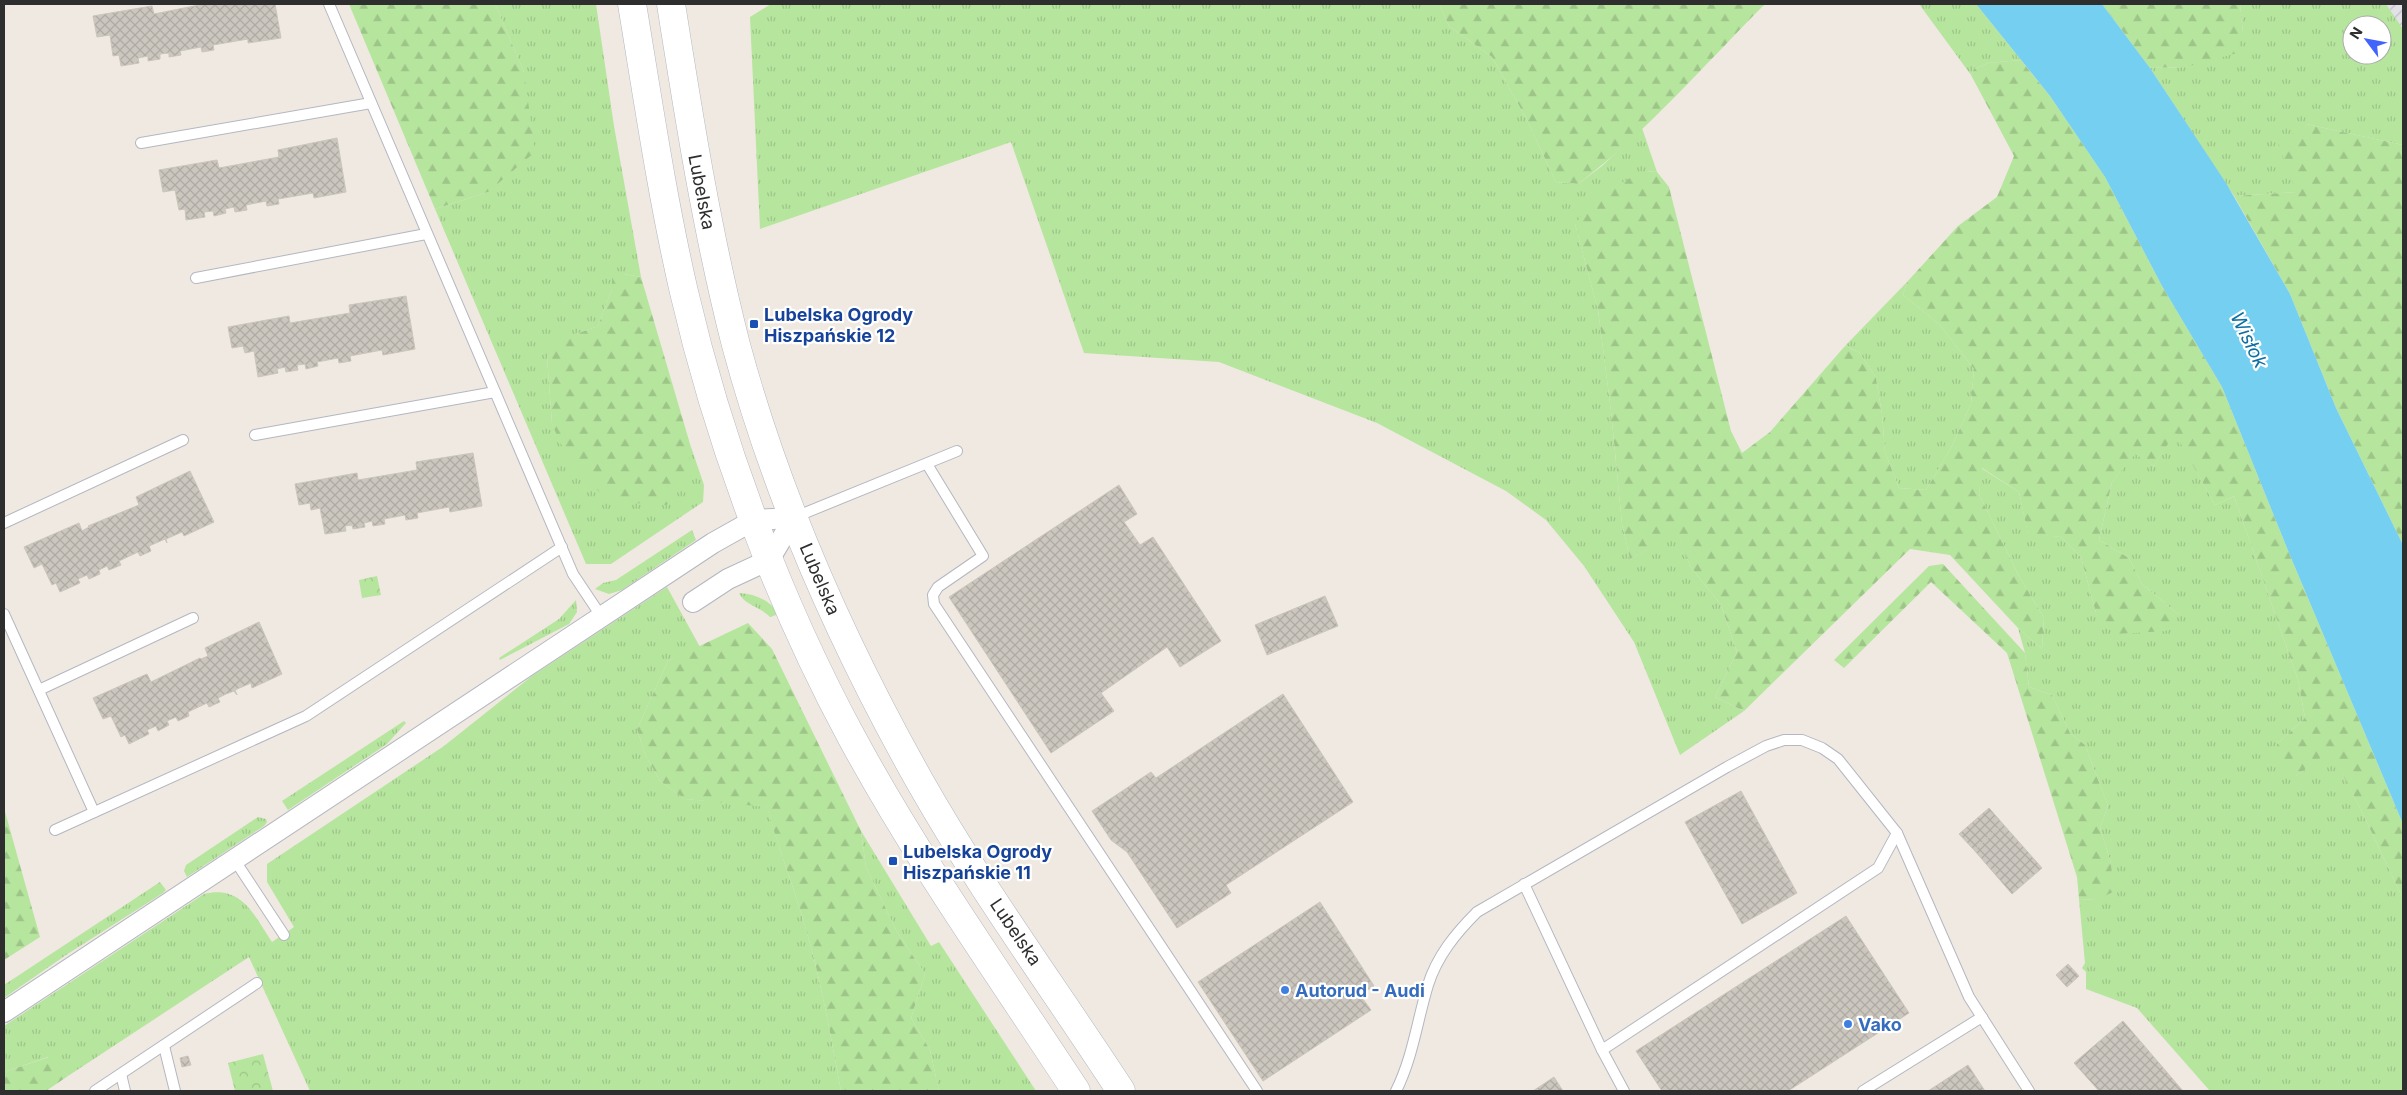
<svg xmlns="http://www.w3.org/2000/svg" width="2407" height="1095" viewBox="0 0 2407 1095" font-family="Inter,sans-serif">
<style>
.industrial{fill:url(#industrial-furrows)}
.grass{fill:url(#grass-tufts);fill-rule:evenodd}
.forest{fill:url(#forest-firs)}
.park{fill:url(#park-crowns)}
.water{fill:#75cff0}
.building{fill:url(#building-cross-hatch);stroke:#cbc5ba}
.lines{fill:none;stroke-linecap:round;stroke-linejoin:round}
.service-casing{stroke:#b4b7c1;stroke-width:12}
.minor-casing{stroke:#b4b7c1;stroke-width:22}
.secondary-casing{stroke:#b4b7c1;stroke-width:29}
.service{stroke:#fff;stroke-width:10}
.minor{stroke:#fff;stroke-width:20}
.secondary{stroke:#fff;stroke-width:28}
.transit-dot{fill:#1a4fb4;stroke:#fff;stroke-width:2}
.shop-dot{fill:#3f7fe0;stroke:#fff;stroke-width:2}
.labels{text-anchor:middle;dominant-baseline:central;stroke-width:4.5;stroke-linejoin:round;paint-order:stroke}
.street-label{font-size:18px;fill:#2e2e2e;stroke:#fff}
.transit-label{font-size:18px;font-weight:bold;fill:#164399;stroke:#fff;text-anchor:start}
.shop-label{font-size:18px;font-weight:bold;fill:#366cbe;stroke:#fff;text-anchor:start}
.water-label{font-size:19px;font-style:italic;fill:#0d6fa3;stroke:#fff}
</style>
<defs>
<pattern id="industrial-furrows" width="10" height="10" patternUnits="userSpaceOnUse" patternTransform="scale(1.25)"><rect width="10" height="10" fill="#e3e1e8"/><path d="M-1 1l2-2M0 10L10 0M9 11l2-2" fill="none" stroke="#c3c1c7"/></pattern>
<pattern id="grass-tufts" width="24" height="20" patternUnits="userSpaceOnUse" patternTransform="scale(1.25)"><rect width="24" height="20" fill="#b6e59e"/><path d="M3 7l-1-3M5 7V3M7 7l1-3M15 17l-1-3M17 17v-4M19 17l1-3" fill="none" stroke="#9dc588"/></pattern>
<pattern id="forest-firs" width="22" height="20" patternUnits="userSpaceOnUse" patternTransform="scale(1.25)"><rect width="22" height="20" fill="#b6e59e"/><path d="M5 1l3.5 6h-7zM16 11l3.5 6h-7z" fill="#9dc588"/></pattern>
<pattern id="park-crowns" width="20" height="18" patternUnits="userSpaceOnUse" patternTransform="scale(1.25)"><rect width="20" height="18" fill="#b6e59e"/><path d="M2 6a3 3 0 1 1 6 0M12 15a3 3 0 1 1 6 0" fill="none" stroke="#9dc588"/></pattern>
<pattern id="building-cross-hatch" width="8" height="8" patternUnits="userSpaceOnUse" patternTransform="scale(1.25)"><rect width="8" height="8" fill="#cbc7bf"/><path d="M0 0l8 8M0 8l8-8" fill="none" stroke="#afaba4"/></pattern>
</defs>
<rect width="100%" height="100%" fill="#efe9e1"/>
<path class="industrial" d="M2386,4H2403V29Z"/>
<g class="grass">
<path d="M495,4H596L614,126L641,277L624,274L612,289L598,326L576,334L547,356L552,424L599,492L690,463V444L704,485L703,502L611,564H586L435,209L488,192L524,72Z"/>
<path d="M771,4H1439L1449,26L1492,57L1526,118L1556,182L1578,184L1602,166L1642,128L1657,172L1643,171L1575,224L1598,310L1611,411L1622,524L1630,559L1678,533L1690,566L1721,605L1737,652L1715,697L1744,711L1680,755L1634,642L1584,566L1546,520L1506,491L1377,423L1219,362L1084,353L1011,142L760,229L750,17Z"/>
<path d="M1919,4H1976L2021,60L1988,63L1974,69L1971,75Z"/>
<path d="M2240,4H2386L2403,29V145L2306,124L2296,192L2234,196L2150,68L2186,67L2243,33ZM2352,25H2382V55H2352Z"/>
<path d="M1907,282L1903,295L1939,324L1974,369L1971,404L1951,448L1926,490L1899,488L1885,452L1882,414L1876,378L1859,352L1845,346Z"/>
<path d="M2175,432L2215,505L2234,496L2298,680L2305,718L2277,744L2296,776L2330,749L2364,816L2403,899V1091H2210L2137,1008L2086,989V972L2082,968L2085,963L2079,899L2096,900L2111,863L2100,828L2108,806L2085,745L2070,733L2052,695L2029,687L2025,653L2018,628L2042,649L2044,618L2019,576L1979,494L1981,468L2019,492L2028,533L2061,537L2081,557L2096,613L2179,615L2142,584L2129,558L2099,540L2112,482L2135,453L2154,466Z"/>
<path d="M692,530L696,540L622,590L609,594L595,589L603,583L616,580Z"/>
<path d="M667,587L700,647L668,661L637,729L644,752L660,781L685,799L767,806C777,844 791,879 802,916C820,973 830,1033 841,1091H310L249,957L68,1076L48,1057L4,1072V1026L204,894C242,885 254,915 272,942L294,927L267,882V864L444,746L532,676Z"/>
<path d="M739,593C756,594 769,600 779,614L770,617C761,607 744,605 739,593Z"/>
<path d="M576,600L577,612L569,624L500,660L499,658L559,619Z"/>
<path d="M404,721L406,723L387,744L288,810L282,801Z"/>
<path d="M258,817L266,819L267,822L264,826L187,877L184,871L186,865Z"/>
<path d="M861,831L931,946L939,942L1036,1091H939L930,1050L911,1018L925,974L897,932L866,867Z"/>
<path d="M160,882L166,890L163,893L66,955L4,998V985Z"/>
</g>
<g class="forest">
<path d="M349,4H495L524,72L535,152L488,192L435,209Z"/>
<path d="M1439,4H1765C1705,64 1647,132 1578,184L1556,182L1526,118L1492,57L1449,26Z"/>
<path d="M2102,4H2240L2243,33L2237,53L2186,67L2150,68Z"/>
<path d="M2021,60L2050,96L2105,177L2162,286L2222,387L2289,553L2403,824V899L2364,816L2330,750L2296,776L2277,762V744L2305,718L2298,680L2234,496L2215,505L2175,433L2154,466L2135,454L2112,482L2099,540L2129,558L2142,584L2179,615L2166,631L2117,634L2096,613L2081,557L2061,537L2028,534L2019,492L1982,468L1979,494L2019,576L2044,618L2042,649L2018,628L1950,555L1910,549L1744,711L1715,697L1737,652L1721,605L1690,566L1678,534L1630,559L1622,524L1611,411L1598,310L1575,224L1597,196L1643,171L1657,172L1669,187L1731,431L1742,453L1770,432L1845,346L1859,352L1876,378L1882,414L1885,452L1899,488L1926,490L1951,448L1971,404L1974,369L1939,324L1903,295L1907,282L1958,226L1997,197L2014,156L1971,75L1974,69L1988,63Z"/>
<path d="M2306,124L2403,145V545L2336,408L2290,294L2234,196L2296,192L2278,144Z"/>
<path d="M624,274L641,277L690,444V463L667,505L634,503L599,492L561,444L552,424L547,356L559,334H576L598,326L612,289V278Z"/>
<path d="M1943,564L2025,653L2029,687L2052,695L2070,733L2085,745L2108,806L2100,828L2111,863L2113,892L2096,900L2079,899L2077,877L2007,653L1931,582L1844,668L1834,660L1929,566Z"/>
<path d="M748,623L772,649L861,831L866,867L897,932L925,974L911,1018L930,1050L939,1091H841C830,1033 820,973 802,916C791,879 777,844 767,807L685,799L660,781L644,752L637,729L668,661Z"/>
<path d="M4,808L40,937L4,960Z"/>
<path d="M49,1057L68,1076L46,1091H4V1072Z"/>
</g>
<g class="park">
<path d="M377,576L381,595L362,598L359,580Z"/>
<path d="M263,1054L273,1091H235L228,1063Z"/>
</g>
<path class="water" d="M1976,4H2102L2150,68L2226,183L2290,294L2336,408L2403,545V824L2289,553L2222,387L2162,286L2105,177L2050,96Z"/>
<g class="building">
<path d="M204,4H275L281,38L248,43V39L213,45L214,50L202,52L201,47L180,51L181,55L169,57V53L160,54V59L148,61V56L138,58L139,63L121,66L119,55L113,56L110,35L97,37L93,16L152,6L154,14Z"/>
<path d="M337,138L346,192L314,198L313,193L278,199L279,204L267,206L266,201L246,205L247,210L235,212L234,207L225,209L226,213L214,216L213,211L204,212L205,217L186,220L185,209L179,210L175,190L163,192L159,170L217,160L219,168L279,157L278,150Z"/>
<path d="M406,296L415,349L383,355L382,350L350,356L351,361L339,363L338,358L317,362L318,366L306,369L305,364L297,365L298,370L286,372L285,367L277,369L278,373L258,377L254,351L245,353L243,346L232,348L228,327L289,316L290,323L350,313L349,305Z"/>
<path d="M473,453L482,506L450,512L449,507L417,513L418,518L406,520L405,515L384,519L385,524L373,526L372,521L364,523L365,527L353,529L352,525L345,526L346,531L325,534L320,508L311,510L310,503L299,505L295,484L357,473L358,480L417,470L416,462Z"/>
<path d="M190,471L214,522L184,536L182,532L166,539L167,543L165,539L149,546L151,551L140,556L138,552L119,561L121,565L109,570L107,566L99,570L100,574L89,579L87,575L78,579L80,583L60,592L56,583L52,585L42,564L34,568L24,547L79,523L82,531L89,527L88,526L139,505L136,497Z"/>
<path d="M1119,485L1137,514L1124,522L1140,545L1153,537L1221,641L1180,667L1167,647L1101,693L1114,711L1051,753L949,597Z"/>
<path d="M1325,596L1338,626L1267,655L1255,625Z"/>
<path d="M259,622L282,674L252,688L251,683L235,690L237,695L234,691L226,694L218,698L220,702L209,707L207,703L188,712L189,716L178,721L176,717L167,721L169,725L158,731L156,726L147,730L149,734L129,744L125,735L121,737L111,716L103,719L93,698L147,674L151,682L200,658L201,659L208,656L205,648Z"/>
<path d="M1283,694L1353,802L1226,885L1231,893L1177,928L1127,852L1111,840L1092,811L1151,772L1156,778Z"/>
<path d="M1741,791L1797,893L1742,924L1685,822Z"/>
<path d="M1989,808L2003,824L1974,850L1959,834Z"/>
<path d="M2003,824L2042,868L2012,894L1974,850Z"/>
<path d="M1320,902L1374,986L1360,995L1371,1010L1263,1081L1198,982Z"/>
<path d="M1846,916L1909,1013L1788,1091H1662L1636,1051Z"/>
<path d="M2068,964L2079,976L2067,987L2056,975Z"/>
<path d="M2123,1021L2183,1091H2099L2074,1063Z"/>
<path d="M188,1056L191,1065L182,1067L180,1058Z"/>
<path d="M1968,1065L1985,1091H1928Z"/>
<path d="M1554,1077L1563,1091H1533Z"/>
</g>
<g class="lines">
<defs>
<g id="service">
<path d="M329,4L573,574L601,616"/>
<path d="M141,143L371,103"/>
<path d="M196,278L426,234"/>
<path d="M255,435L495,392"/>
<path d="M927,464L983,556L938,587L933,595L934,604L1257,1091"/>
<path d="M795,517L957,451"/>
<path d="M4,523L183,440"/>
<path d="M4,614L94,812"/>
<path d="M39,690L193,618"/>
<path d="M55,830L306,716L562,547"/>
<path d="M234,859L284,935"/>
<path d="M1524,884L1602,1050L1624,1091"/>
<path d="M164,1046L175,1091"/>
<path d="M1602,1050L1878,868L1897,833"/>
<path d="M121,1074L125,1091"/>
<path d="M95,1091L257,983"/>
<path d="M1396,1091C1413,1057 1417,1021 1428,985C1437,956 1456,933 1477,912L1727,767L1766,746L1784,740H1802L1822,748L1838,759L1897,833L1969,997L2029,1091"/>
<path d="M1863,1091L1982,1017"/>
</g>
<g id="minor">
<path d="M693,602L728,579L769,560L794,518"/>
<path d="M4,1012L713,543L754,520L794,518"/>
</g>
<g id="secondary">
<path d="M632,4C648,100 662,197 684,292C719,443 778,601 852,738C918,860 1000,975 1076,1091"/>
<path d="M671,4C689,118 707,232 736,345C777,497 842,643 919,780C980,888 1054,988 1121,1091"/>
</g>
</defs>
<use href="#service" class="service-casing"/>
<use href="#minor" class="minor-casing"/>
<use href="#secondary" class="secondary-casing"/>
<use href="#service" class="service"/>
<use href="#minor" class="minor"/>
<use href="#secondary" class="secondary"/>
</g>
<g class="transit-dot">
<rect x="749" y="319" width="10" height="10" rx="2.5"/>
<rect x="888" y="856" width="10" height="10" rx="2.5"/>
</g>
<g class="shop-dot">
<circle cx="1285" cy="990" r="5"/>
<circle cx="1848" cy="1024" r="5"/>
</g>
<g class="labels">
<g class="street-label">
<text transform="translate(702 192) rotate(79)">Lubelska</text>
<text transform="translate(820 579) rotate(67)">Lubelska</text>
<text transform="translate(1016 932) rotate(56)">Lubelska</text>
</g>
<g class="transit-label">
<text x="764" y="314">Lubelska Ogrody<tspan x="764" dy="21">Hiszpańskie 12</tspan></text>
<text x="903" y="851">Lubelska Ogrody<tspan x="903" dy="21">Hiszpańskie 11</tspan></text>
</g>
<g class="shop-label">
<text x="1295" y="990">Autorud - Audi</text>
<text x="1858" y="1024">Vako</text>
</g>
<g class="water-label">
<text transform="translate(2249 340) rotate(64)">Wisłok</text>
</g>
</g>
<rect width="2407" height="1095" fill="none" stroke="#2e2e2e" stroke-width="10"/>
<g transform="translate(2367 40) rotate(302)"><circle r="24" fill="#ffffff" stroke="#ababab"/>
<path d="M0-4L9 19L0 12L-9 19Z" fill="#4264fb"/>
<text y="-8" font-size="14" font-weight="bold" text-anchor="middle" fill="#2e2e2e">N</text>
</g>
</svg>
